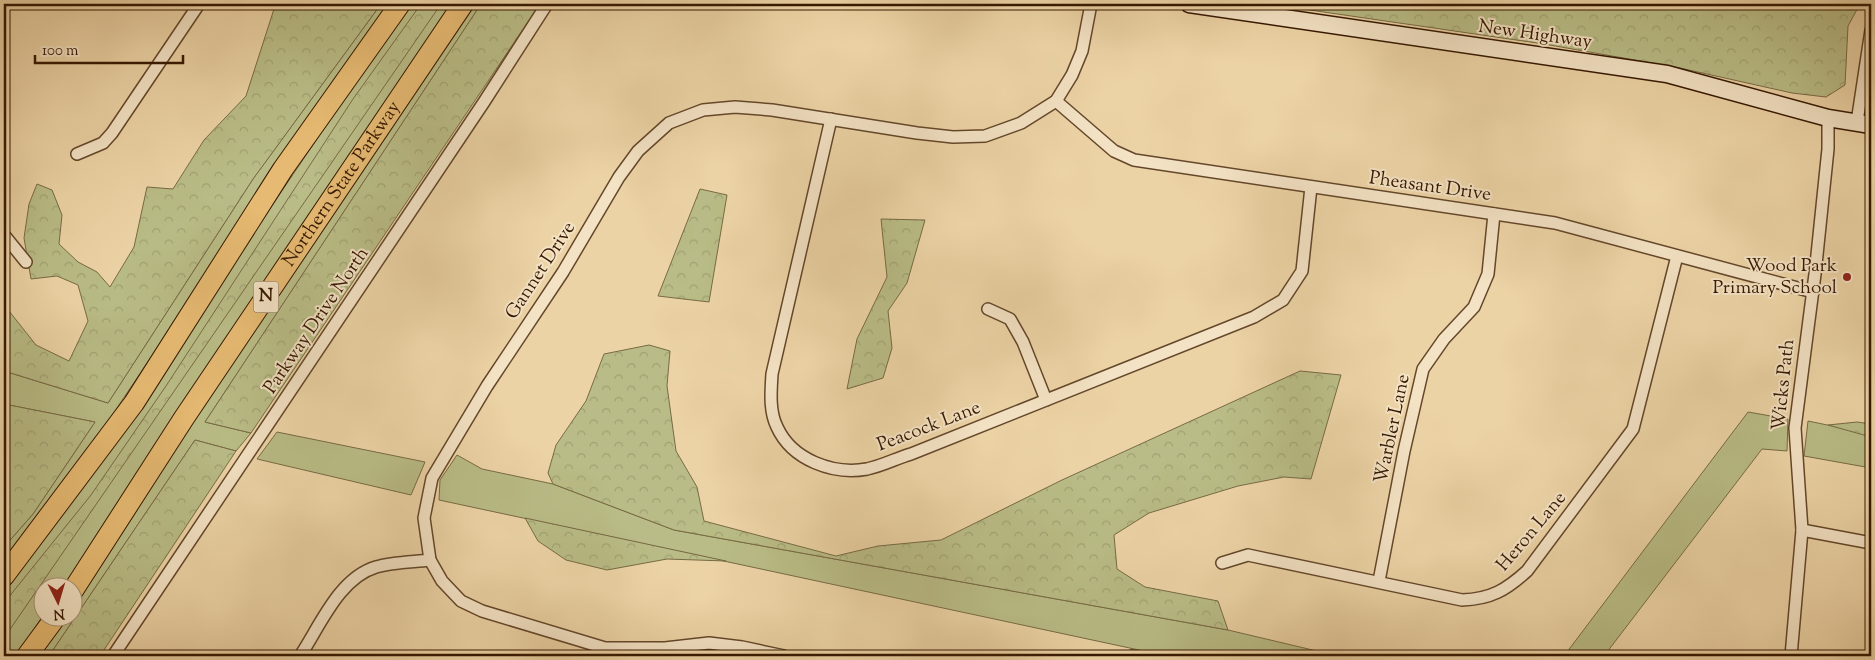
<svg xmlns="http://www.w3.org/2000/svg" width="1875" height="660" viewBox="0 0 1875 660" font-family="'Sorts Mill Goudy',serif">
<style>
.grass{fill:#b9bc86;stroke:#786a44}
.forest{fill:url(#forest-crowns);stroke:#786a44}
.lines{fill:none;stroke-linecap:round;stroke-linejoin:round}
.street-casing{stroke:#64472a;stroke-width:14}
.secondary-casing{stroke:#361801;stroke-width:19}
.highway-casing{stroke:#361801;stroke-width:22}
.street{stroke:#f3e2c4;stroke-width:11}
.secondary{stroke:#f3e2c4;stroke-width:16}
.highway{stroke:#e6ba72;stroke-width:20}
.poi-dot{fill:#8f2418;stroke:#f3e2c4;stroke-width:2}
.labels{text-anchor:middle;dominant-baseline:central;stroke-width:4;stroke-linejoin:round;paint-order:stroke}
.shield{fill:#f3e2c4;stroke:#6f553c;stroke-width:1}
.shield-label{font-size:18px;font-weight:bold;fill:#361801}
.street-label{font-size:19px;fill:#361801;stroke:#f3e2c4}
.poi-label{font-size:19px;fill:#361801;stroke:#f3e2c4;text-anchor:end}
</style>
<defs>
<pattern id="forest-crowns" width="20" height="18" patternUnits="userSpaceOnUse" patternTransform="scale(1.25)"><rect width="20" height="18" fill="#b9bc86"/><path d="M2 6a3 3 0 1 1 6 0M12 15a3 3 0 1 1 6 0" fill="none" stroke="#a0a172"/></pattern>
</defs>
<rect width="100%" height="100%" fill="#ecd3a5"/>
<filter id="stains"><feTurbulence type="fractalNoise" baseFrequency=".004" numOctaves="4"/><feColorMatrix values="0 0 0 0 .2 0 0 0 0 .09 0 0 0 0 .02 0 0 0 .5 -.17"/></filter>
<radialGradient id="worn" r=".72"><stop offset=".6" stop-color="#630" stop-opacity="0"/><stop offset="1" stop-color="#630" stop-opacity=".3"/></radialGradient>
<g class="grass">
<path d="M381,4H390L299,136L44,517L4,566V547L33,514L95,422L4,404V371L108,403L253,179Z"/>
<path d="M408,4H456L63,587L42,588V617L16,656H4V590L21,570L213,293Z"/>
<path d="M472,4H481L205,422L251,433L236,451L195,440L49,656H40L66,618H72L73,608L132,518L200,409Z"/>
<path d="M1748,412L1788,419L1787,451L1762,449L1604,656H1564Z"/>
<path d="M1808,421L1871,434V468L1804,456Z"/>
<path d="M277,432L425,462L411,495L257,459Z"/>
<path d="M457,455L482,469L553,484L674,530L1228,630L1338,656H1167L439,500L440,480Z"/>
</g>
<g class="forest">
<path d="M305,4H381L253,179L108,403L4,371V348L9,311L36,345L69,361L88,321L78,285L57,276L31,279L24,238L29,204L37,184L52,190L62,215L59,244L78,262L97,272L110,287L134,247L147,187L173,189L204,140L246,96L274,9L299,8Z"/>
<path d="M421,4H441L4,638V603L91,495L166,386L353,99Z"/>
<path d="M481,4H540L251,433L205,422Z"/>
<path d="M1298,4H1860L1848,26L1845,85L1826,97L1792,93L1680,68L1544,44L1296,8Z"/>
<path d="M700,189L727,195L709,302L658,296Z"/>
<path d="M881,219L925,220L907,283L888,311L892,348L883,378L847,389L857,339L887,277Z"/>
<path d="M649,345L670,351L667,386L676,451L697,487L704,521L836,556L878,546L941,540L1062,480L1300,371L1341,375L1311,479L1284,477L1238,486L1149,513L1114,535L1117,569L1145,587L1218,601L1228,630L674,530L553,484L548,473L556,445L586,401L604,354Z"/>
<path d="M4,404L95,422L33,514L4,547Z"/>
<path d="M1857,422L1871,424V437L1828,425Z"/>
<path d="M195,440L236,451L100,656H49Z"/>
<path d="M525,518L726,561L667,559L607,570L566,560L538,541Z"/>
<path d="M1130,649L1167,656H1133Z"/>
</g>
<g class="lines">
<defs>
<g id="street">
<path d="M1056,101L1114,151L1134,160L1555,223L1813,292"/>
<path d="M831,119L772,374C771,391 769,411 777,427C792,460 833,475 867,469C882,466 897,458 911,454L1254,317L1283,300L1302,271L1311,187"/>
<path d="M1857,122L1871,30"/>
<path d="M77,154L103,143L112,133L199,4"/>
<path d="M4,235L26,262"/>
<path d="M988,309L1010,319L1023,342L1046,400"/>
<path d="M1802,530L1871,543"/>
<path d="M1222,563L1248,555L1462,600C1491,599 1506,590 1527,571L1633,429L1677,256"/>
<path d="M1379,581L1404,451L1423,369L1444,339L1474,307L1488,274L1494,214"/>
<path d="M113,656L484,102L547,4"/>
<path d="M300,656C320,626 339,578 376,567C392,562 412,562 430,560"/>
<path d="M784,656L742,647L709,643L665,648H605L482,611L461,601L442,581L430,560L424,518L432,478L487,386L563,272L619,177L638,151L669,123L703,110L735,107L772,110L917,133L953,137L985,136L1021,123L1056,101L1072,75L1082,51L1091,4"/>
<path d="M1791,656L1802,530L1795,428L1815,274L1828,149V118"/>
</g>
<path id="secondary" d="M1189,4L1667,74L1828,118L1871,125"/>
<g id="highway">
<path d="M4,576L134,403L283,169L400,4"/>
<path id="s1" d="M72,592L184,418L463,4"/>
<path d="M27,656L55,618"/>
</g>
</defs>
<use href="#street" class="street-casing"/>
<use href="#secondary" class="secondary-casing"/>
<use href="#highway" class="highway-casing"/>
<use href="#street" class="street"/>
<use href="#secondary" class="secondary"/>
<use href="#highway" class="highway"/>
</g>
<circle class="poi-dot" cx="1847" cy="277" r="5"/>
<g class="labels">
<rect class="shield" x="253.5" y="281.5" width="25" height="31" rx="4"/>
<g class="shield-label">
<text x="266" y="297">N</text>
</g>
<g class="street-label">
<text transform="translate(1535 35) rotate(8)">New Highway</text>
<text stroke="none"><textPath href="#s1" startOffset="489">Northern State Parkway</textPath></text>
<text transform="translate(1430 187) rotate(8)">Pheasant Drive</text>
<text transform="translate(541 271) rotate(-57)">Gannet Drive</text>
<text transform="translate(317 321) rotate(-56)">Parkway Drive North</text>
<text transform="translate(1784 385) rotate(-84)">Wicks Path</text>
<text transform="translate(929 427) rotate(-21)">Peacock Lane</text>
<text transform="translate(1393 429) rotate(-78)">Warbler Lane</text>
<text transform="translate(1532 532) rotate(-50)">Heron Lane</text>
</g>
<g class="poi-label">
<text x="1837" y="266">Wood Park<tspan x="1837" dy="22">Primary School</tspan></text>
</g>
</g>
<rect width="1875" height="660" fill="none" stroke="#ecd3a5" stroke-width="20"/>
<rect x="5" y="5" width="1865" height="650" fill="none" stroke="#361801" stroke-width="2.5"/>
<rect x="10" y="10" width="1855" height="640" fill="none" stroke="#361801"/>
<g transform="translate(58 602) rotate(175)"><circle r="24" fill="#f3e2c4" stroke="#a79176"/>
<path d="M0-4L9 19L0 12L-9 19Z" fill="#8f2418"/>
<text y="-8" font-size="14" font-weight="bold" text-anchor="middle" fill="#361801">N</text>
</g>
<path d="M35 55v8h148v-8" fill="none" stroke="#361801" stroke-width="2.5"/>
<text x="42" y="55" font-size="15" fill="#361801" stroke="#f3e2c4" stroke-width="4" paint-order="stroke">100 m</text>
<rect width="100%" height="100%" filter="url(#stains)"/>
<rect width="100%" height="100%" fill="url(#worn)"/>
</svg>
